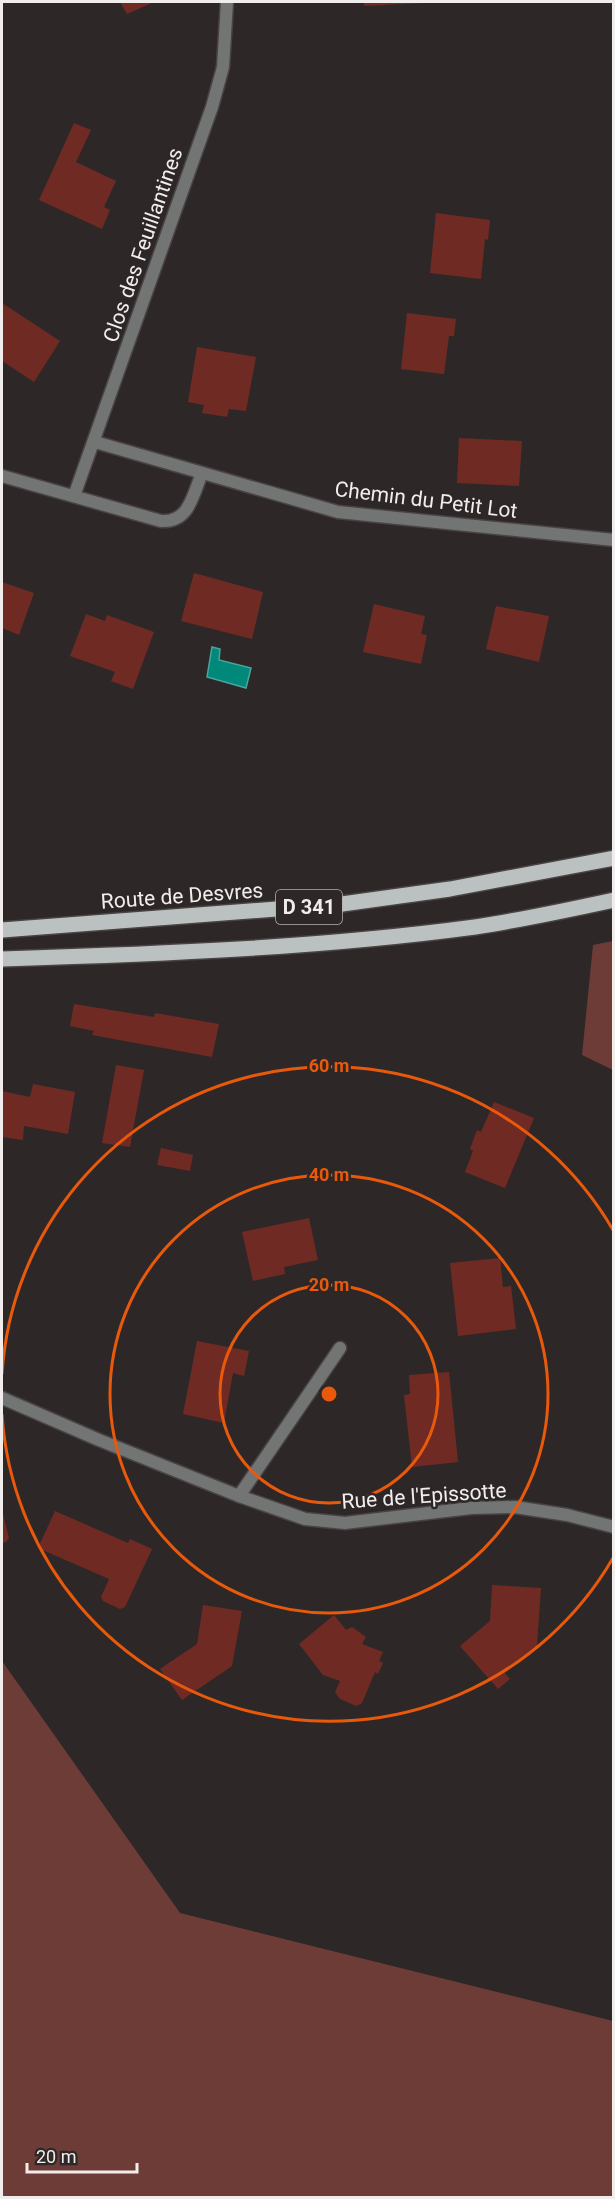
<svg xmlns="http://www.w3.org/2000/svg" width="615" height="2199" viewBox="0 0 615 2199" font-family="Roboto,sans-serif">
<style>
.green{fill:#6e3c36}
.water{fill:#00887b;stroke:#48a69d;stroke-width:1.5}
.building{fill:#702a24}
.lines{fill:none;stroke-linecap:round;stroke-linejoin:round}
.street-casing{stroke:#484443;stroke-width:15}
.primary-casing{stroke:#484443;stroke-width:18}
.street{stroke:#727574;stroke-width:12}
.primary{stroke:#bbc1c0;stroke-width:15}
.ring{fill:none;stroke:#e8590c;stroke-width:3}
.labels{text-anchor:middle;dominant-baseline:central;stroke-width:5;stroke-linejoin:round;paint-order:stroke}
.shield{fill:#2d2827;stroke:#b6b2b1;stroke-width:1.5}
.shield-label{font-size:20px;font-weight:bold;fill:#f1edec}
.street-label{font-size:21px;fill:#f1edec;stroke:#2d2827}
.centre{fill:#e8590c;stroke:#2d2827;stroke-width:3}
.ring-label{font-size:18px;text-anchor:middle;font-weight:bold;fill:#e8590c;stroke:#2d2827;stroke-width:5;stroke-linejoin:round;paint-order:stroke}
</style>
<rect width="100%" height="100%" fill="#2d2827"/>
<g class="green">
<path d="M613,941H614L613,1070L582,1055L593,945Z"/>
<path d="M2,1661L180,1913L613,2021V2197H2Z"/>
</g>
<path class="water" d="M212,647L220,649L219,660L251,668L246,688L207,677Z"/>
<g class="building">
<path d="M120,2H154L127,14Z"/>
<path d="M364,2H424V3L364,6Z"/>
<path d="M74,123L91,130L76,162L116,181L104,207L110,210L102,229L39,200Z"/>
<path d="M436,213L490,220L488,240L485,239L481,279L430,273Z"/>
<path d="M2,303L60,341L34,382L2,361Z"/>
<path d="M407,313L456,319L454,336H449L444,374L401,369Z"/>
<path d="M197,347L256,357L246,411L229,409L227,417L202,413L204,405L188,402Z"/>
<path d="M459,438L522,441L519,486L457,483Z"/>
<path d="M194,573L263,592L252,639L181,621Z"/>
<path d="M2,582L34,593L19,635L2,628Z"/>
<path d="M374,604L425,616L421,634L427,635L421,664L363,652Z"/>
<path d="M496,606L549,616L539,662L486,649Z"/>
<path d="M86,614L105,621L107,615L154,632L133,689L111,681L115,672L70,656Z"/>
<path d="M74,1004L154,1017L155,1013L219,1024L212,1057L92,1035L94,1031L70,1026Z"/>
<path d="M116,1065L144,1070L130,1147L102,1143Z"/>
<path d="M33,1084L75,1092L68,1134L24,1126L23,1140L2,1137V1091L30,1097Z"/>
<path d="M494,1102L534,1118L505,1188L465,1172L473,1151L470,1149L477,1130L481,1132Z"/>
<path d="M161,1148L193,1155L190,1171L157,1165Z"/>
<path d="M309,1218L318,1260L284,1267L285,1274L253,1281L242,1232Z"/>
<path d="M500,1258L503,1287L511,1286L516,1329L458,1336L450,1263Z"/>
<path d="M197,1341L249,1351L244,1376L233,1373L224,1423L183,1414Z"/>
<path d="M449,1372L458,1462L412,1467L404,1395L410,1394L409,1375Z"/>
<path d="M2,1510L9,1538L6,1542L2,1543Z"/>
<path d="M55,1511L128,1543L130,1539L152,1549L125,1607L120,1609L103,1601L101,1597L109,1579L38,1548Z"/>
<path d="M492,1585L541,1588L537,1646L505,1673L510,1679L498,1689L460,1646L490,1621Z"/>
<path d="M203,1605L242,1611L232,1666L182,1700L160,1669L197,1644Z"/>
<path d="M334,1615L346,1630L352,1627L366,1637L362,1644L383,1652L379,1661L383,1663L378,1674L375,1672L362,1703L356,1706L340,1699L335,1692L340,1681L323,1675L299,1644Z"/>
</g>
<g class="lines">
<defs>
<g id="street">
<path d="M95,442L338,512L614,540"/>
<path d="M2,476L161,521C189,523 193,495 202,473"/>
<path d="M74,496L212,107L223,67L227,2"/>
<path d="M2,1398L99,1440L239,1496L305,1519L345,1523L471,1508L515,1507L567,1515L614,1527"/>
<path d="M239,1496L340,1348"/>
</g>
<g id="primary">
<path d="M2,930L342,904L450,889L614,858"/>
<path d="M2,959C160,954 318,948 475,927C521,920 568,910 614,900"/>
</g>
</defs>
<use href="#street" class="street-casing"/>
<use href="#primary" class="primary-casing"/>
<use href="#street" class="street"/>
<use href="#primary" class="primary"/>
</g>
<g class="ring">
<circle cx="329" cy="1394" r="109"/>
<circle cx="329" cy="1394" r="219"/>
<path d="M613 1558A328 328 0 0 1 2 1414M2 1374A328 328 0 0 1 613 1230"/>
</g>
<g class="labels">
<rect class="shield" x="276" y="890" width="66" height="34" rx="4.5"/>
<g class="shield-label">
<text x="309" y="907">D 341</text>
</g>
<g class="street-label">
<text transform="translate(143 245) rotate(-71)">Clos des Feuillantines</text>
<text transform="translate(426 500) rotate(7)">Chemin du Petit Lot</text>
<text transform="translate(182 896) rotate(-4)">Route de Desvres</text>
<text transform="translate(424 1496) rotate(-4)">Rue de l'Epissotte</text>
</g>
</g>
<circle cx="329" cy="1394" r="9" class="centre"/>
<g class="ring-label">
<text x="329" y="1072">60 m</text>
<text x="329" y="1181">40 m</text>
<text x="329" y="1291">20 m</text>
</g>
<rect width="615" height="2199" fill="none" stroke="#f1edec" stroke-width="6"/>
<path d="M27 2163v9h110v-9" fill="none" stroke="#f1edec" stroke-width="3"/>
<text x="36" y="2163" font-size="18" fill="#f1edec" stroke="#2d2827" stroke-width="4.5" paint-order="stroke">20 m</text>
</svg>
